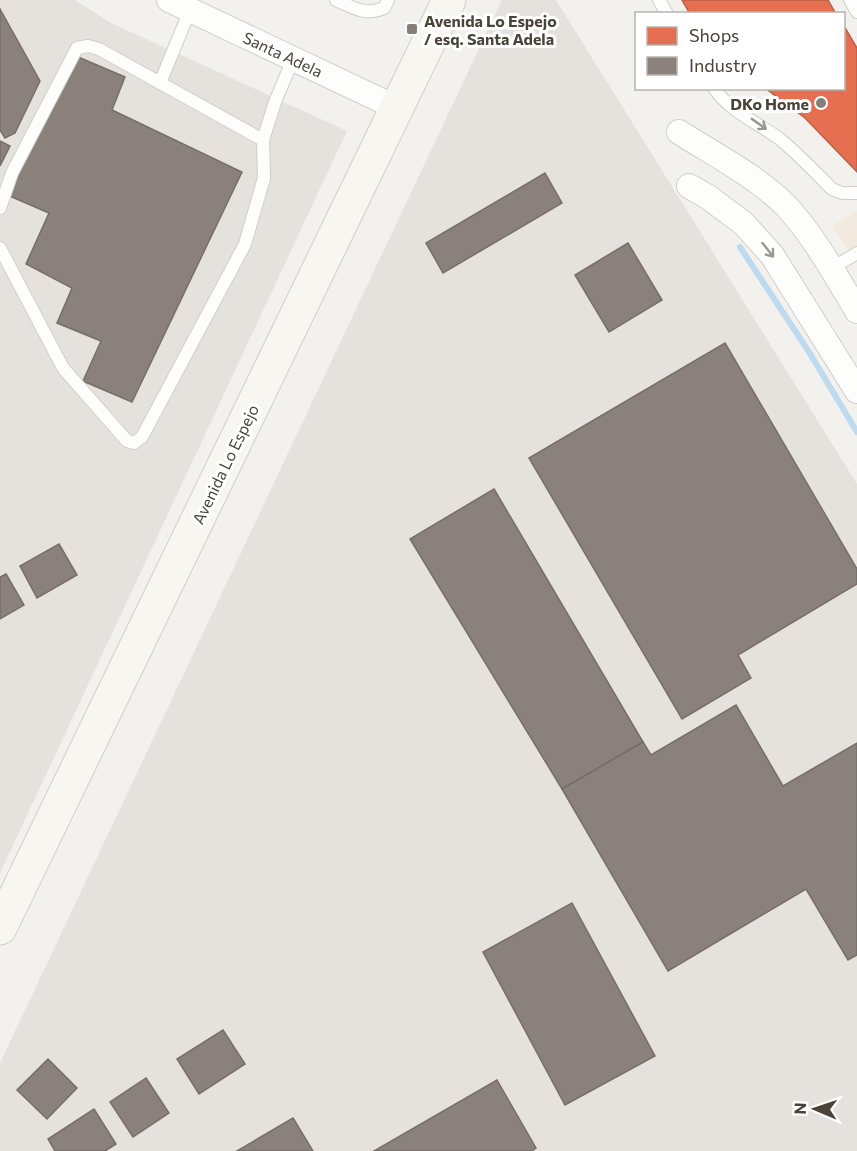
<svg xmlns="http://www.w3.org/2000/svg" width="857" height="1151" viewBox="0 0 857 1151" font-family="Commissioner,sans-serif">
<style>
.commercial{fill:#f2eade}
.industrial{fill:#e5e1dd}
.parking{fill:#e5e2de}
.shops{fill:#e76f51;stroke:#b8624a;stroke-width:1.5}
.industry{fill:#8a817c;stroke:#766e68;stroke-width:1.5}
.lines{fill:none;stroke-linecap:round;stroke-linejoin:round}
.stream{stroke:#bedaef;stroke-width:6}
.service-casing{stroke:#d1cfcb;stroke-width:14}
.minor-casing{stroke:#d1cfcb;stroke-width:26}
.secondary-casing{stroke:#d2cec4;stroke-width:35}
.service{stroke:#fdfdfc;stroke-width:12}
.minor{stroke:#fdfdfc;stroke-width:24}
.secondary{stroke:#f7f6f1;stroke-width:33}
.oneway{stroke:#9a9790}
.poi-dot{fill:#848077;stroke:#fff;stroke-width:2}
.labels{text-anchor:middle;dominant-baseline:central;stroke-width:6;stroke-linejoin:round;paint-order:stroke}
.poi-label{font-size:16px;font-weight:bold;fill:#494338;stroke:#fff;text-anchor:start}
.street-label{font-size:16px;fill:#494338;stroke:#fff}
</style>
<rect width="100%" height="100%" fill="#f3f1ed"/>
<path class="commercial" d="M857,211V261L832,226Z"/>
<g class="industrial">
<path d="M0,0H75L111,23L347,131L0,873Z"/>
<path d="M502,0H556L857,484V1151H0V1063Z"/>
</g>
<path class="parking" d="M308,434L571,886L462,950L235,590Z"/>
<g class="shops">
<path d="M682,0H828L836,14H690Z"/>
<path d="M844,26L857,48V172L805,118L765,88H844Z"/>
</g>
<g class="industry">
<path d="M0,9L40,81L15,133L5,138L0,130Z"/>
<path d="M78,57L125,77L112,110L242,172L132,402L83,381L101,341L57,323L72,288L26,264L49,213L7,195Z"/>
<path d="M0,141L10,146L0,166Z"/>
<path d="M545,173L562,203L443,273L426,243Z"/>
<path d="M628,243L662,300L609,332L575,275Z"/>
<path d="M725,343L857,569V584L738,655L751,678L682,719L529,458Z"/>
<path d="M494,489L643,742L562,789L410,539Z"/>
<path d="M59,544L77,575L37,598L20,566Z"/>
<path d="M6,574L24,605L0,619V577Z"/>
<path d="M736,705L783,786L857,743V955L848,960L806,889L668,971L562,789L643,742L651,755Z"/>
<path d="M572,903L655,1056L565,1105L483,952Z"/>
<path d="M223,1030L245,1064L199,1094L177,1059Z"/>
<path d="M48,1059L77,1088L47,1119L17,1090Z"/>
<path d="M146,1078L169,1113L133,1137L110,1102Z"/>
<path d="M497,1080L536,1148L532,1151H374Z"/>
<path d="M94,1109L116,1144L105,1151H55L48,1139Z"/>
<path d="M293,1118L313,1151H237Z"/>
</g>
<g class="lines">
<path class="stream" d="M740,247L809,352L857,432"/>
<defs>
<g id="service">
<path d="M336,0C354,8 365,16 384,8L388,0"/>
<path d="M659,0L667,14"/>
<path d="M850,0L857,12"/>
<path d="M160,83L190,10"/>
<path d="M714,88C730,112 759,123 781,140C799,155 815,172 832,189L842,193H857"/>
<path d="M0,208L12,173L77,48L88,46L99,49L263,140"/>
<path d="M0,248L63,368L127,441L134,443L142,437L245,244L264,178L263,140L275,102L293,59"/>
<path d="M831,269L857,253"/>
</g>
<g id="minor">
<path d="M169,0L397,108"/>
<path d="M679,132C713,154 760,178 788,208C815,238 836,276 857,311"/>
<path d="M689,186L708,197L743,223L772,255L857,391"/>
</g>
<path id="secondary" d="M0,928L449,0"/>
</defs>
<use href="#service" class="service-casing"/>
<use href="#minor" class="minor-casing"/>
<use href="#secondary" class="secondary-casing"/>
<use href="#service" class="service"/>
<use href="#minor" class="minor"/>
<use href="#secondary" class="secondary"/>
</g>
<defs><path id="oneway-shaft" d="M-6 0H5M1.5-3L5.5 0L1.5 3" fill="none" stroke-width="1.6" stroke-linecap="round" stroke-linejoin="round" transform="scale(1.5)"/></defs>
<g class="oneway">
<use href="#oneway-shaft" transform="translate(759 124) rotate(35)"/>
<use href="#oneway-shaft" transform="translate(768 250) rotate(52)"/>
</g>
<g class="poi-dot">
<rect x="406" y="23" width="12" height="12" rx="3"/>
<circle cx="821" cy="103" r="6"/>
</g>
<g class="labels">
<g class="poi-label">
<text x="424" y="20">Avenida Lo Espejo<tspan x="424" dy="18">/ esq. Santa Adela</tspan></text>
<text x="809" y="103" text-anchor="end">DKo Home</text>
</g>
<g class="street-label">
<text transform="translate(283 54) rotate(25)">Santa Adela</text>
<text transform="translate(225 464) rotate(-64)">Avenida Lo Espejo</text>
</g>
</g>
<rect x="635" y="12" width="210" height="78" fill="#ffffff" stroke="#b6b4af" stroke-width="1.5"/>
<rect x="647" y="27" width="30" height="18" fill="#e76f51" stroke="#b6b4af" stroke-width="1.5"/>
<text x="689" y="42" font-size="18" fill="#494338">Shops</text>
<rect x="647" y="57" width="30" height="18" fill="#8a817c" stroke="#b6b4af" stroke-width="1.5"/>
<text x="689" y="72" font-size="18" fill="#494338">Industry</text>
<g transform="translate(815 1109) rotate(272)" stroke="#ffffff" stroke-width="4.5" paint-order="stroke">
<path d="M0-4.5L10 22L0 15L-10 22Z" fill="#494338"/>
<text y="-9" font-size="16" font-weight="bold" text-anchor="middle" fill="#494338">N</text>
</g>
</svg>
